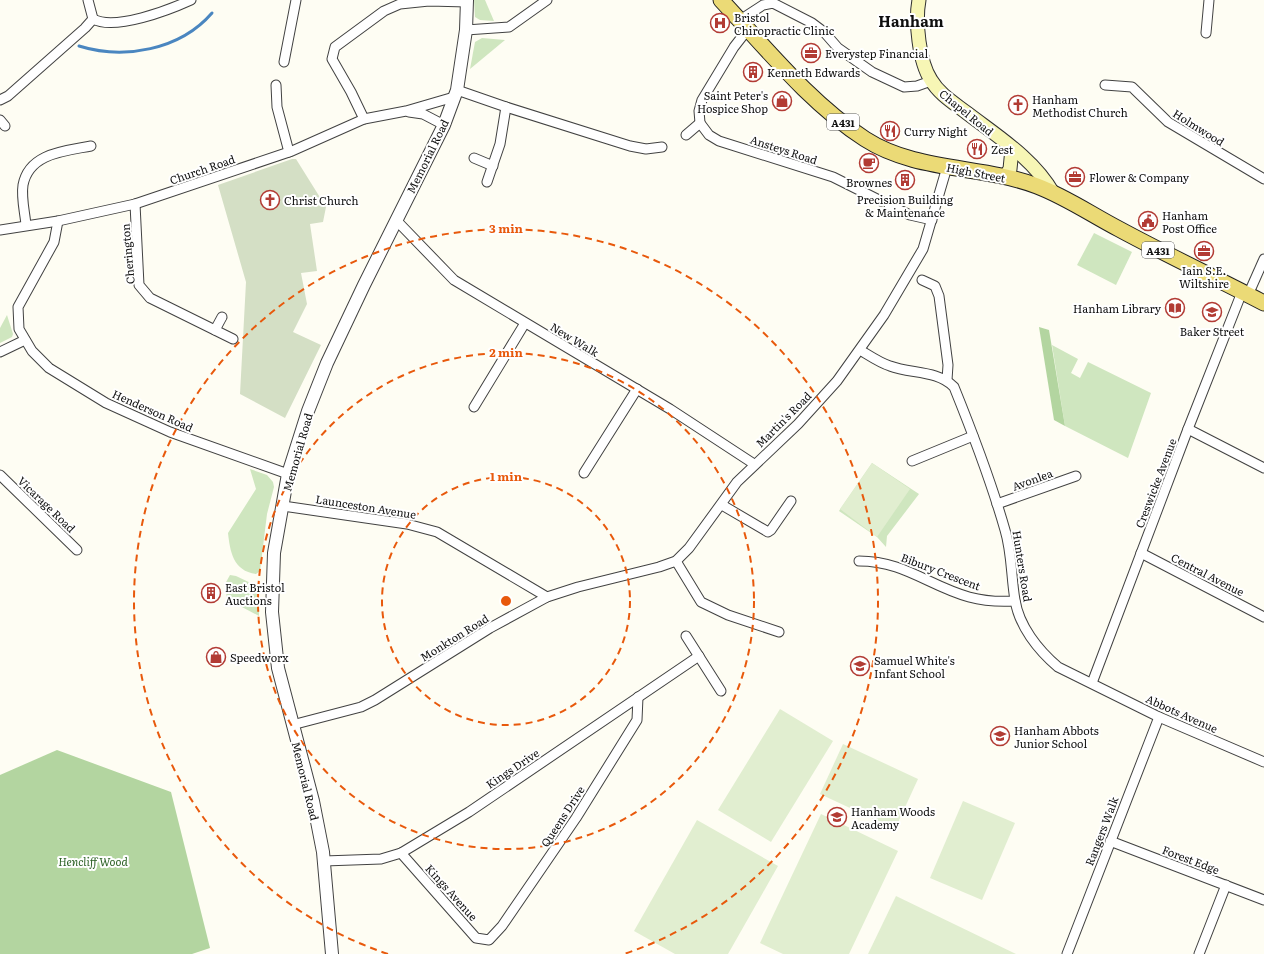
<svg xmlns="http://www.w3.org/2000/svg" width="1264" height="954" viewBox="0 0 1264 954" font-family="Literata,serif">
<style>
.green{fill:#cfe6bf}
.forest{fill:#b3d5a0}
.cemetery{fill:#d4dfc5}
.pitch{fill:#e1eed0}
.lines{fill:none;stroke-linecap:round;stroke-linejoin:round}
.stream{stroke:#4a86c0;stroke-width:3}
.minor-casing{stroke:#424242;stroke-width:11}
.tertiary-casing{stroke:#424242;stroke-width:14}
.secondary-casing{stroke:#313131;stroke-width:15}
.primary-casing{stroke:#202020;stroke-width:17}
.minor{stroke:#fff;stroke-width:9}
.tertiary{stroke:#fff;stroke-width:12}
.secondary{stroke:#f7f6b5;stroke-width:13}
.primary{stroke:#ebda76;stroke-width:15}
.ring{fill:none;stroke:#e8590c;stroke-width:2;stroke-dasharray:7 5}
.labels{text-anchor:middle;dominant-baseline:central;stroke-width:4;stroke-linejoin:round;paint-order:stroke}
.shield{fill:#fff;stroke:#575757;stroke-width:1}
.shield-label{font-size:10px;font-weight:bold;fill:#0f0f0f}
.poi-label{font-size:11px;fill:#0f0f0f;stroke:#fff;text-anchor:start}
.street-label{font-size:11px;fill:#0f0f0f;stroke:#fff}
.park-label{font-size:11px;font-style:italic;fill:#2c6125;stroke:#fff}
.district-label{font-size:15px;font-weight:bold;fill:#0f0f0f;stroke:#fff}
.centre{fill:#e8590c;stroke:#fff;stroke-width:2}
.ring-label{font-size:12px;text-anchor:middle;font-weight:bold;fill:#e8590c;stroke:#fff;stroke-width:4;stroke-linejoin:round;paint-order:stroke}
</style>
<rect width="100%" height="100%" fill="#fefdf3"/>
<g class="green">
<path d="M474,0H485L494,21L480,20L475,17Z"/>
<path d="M482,38L505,40L470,69L475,42Z"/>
<path d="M1094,233L1132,252L1116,285L1077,265Z"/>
<path d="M7,315L13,334L12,337L0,343V328Z"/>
<path d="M1052,345L1078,359L1071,373L1080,378L1088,362L1151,393L1128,458L1065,426Z"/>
<path d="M872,463L919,494L887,536L886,547L877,537L839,511Z"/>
<path d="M250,469L267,475L273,482L274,487L267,514L260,571L256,574C233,571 230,551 228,533L256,489Z"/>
<path d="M230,575L236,576L259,587V616L227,599L225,584Z"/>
</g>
<g class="forest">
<path d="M1039,327L1049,330L1065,426L1054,420Z"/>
<path d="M57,750L171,792L210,948L192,954H0V775Z"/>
</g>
<path class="cemetery" d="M292,159H296L326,207L323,222L310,224L317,271L301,273L307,304L293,332L321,345L285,418L240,394L246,282L218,185Z"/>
<g class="pitch">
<path d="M872,463L910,489L877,537L840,509Z"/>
<path d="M780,709L833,741L771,842L718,810Z"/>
<path d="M843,744L918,779L895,829L820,794Z"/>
<path d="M963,801L1015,823L982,900L930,878Z"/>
<path d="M821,814L898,851L849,954H783L760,943Z"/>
<path d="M697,820L778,866L728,954H675L634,931Z"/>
<path d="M896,896L1016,954H868Z"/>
</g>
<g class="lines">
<path class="stream" d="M79,46C124,60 180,50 212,13"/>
<defs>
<g id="minor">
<path d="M88,0L93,19"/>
<path d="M93,19C115,31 169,10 191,0"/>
<path d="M740,20L763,5L773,3L812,23L824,32L838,48L872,72L904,87L917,86L931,81"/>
<path d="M466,30L509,27L547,0"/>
<path d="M1206,33L1209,0"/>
<path d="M284,62L296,0"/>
<path d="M276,85L277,107L289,152"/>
<path d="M1105,85L1132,87L1168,122L1264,179"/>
<path d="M457,90L506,107L630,146L646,149L662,147"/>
<path d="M0,100L8,96L85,28L93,19"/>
<path d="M409,112L423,114L444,125"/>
<path d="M364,119L351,92L332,59L335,47L384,11L400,4L429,1L467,2"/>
<path d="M0,120L5,126"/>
<path d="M700,123L699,111L702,100L734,47L748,29"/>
<path d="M686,135L700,123L709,135L719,141L833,177L881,201"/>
<path d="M474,158L493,166"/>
<path d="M487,182L500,144L506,107"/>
<path d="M135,204L139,285L150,298L233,339"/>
<path d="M889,205L910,215L932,220"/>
<path d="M396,220L454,280L670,409L754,464"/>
<path d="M58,221L54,242L18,307L19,329L32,351L49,368L106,403L170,432L288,474"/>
<path d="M26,225C25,213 21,198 23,185C29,153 65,151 91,146"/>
<path d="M0,230L58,221L135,204L292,151L364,119L406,111L454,97"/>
<path d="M922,280L935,286L939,296L948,365L947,380"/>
<path d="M1248,295L1264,259"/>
<path d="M215,330L222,317"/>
<path d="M860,350C870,356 880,363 890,366C911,374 937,370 954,387C973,434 991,481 1005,530C1012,553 1011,577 1015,600C1019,626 1038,650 1058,667L1159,717L1264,762"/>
<path d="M0,352L25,340"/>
<path d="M474,407L525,323"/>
<path d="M1188,429L1264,468"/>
<path d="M912,461L973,436"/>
<path d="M584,473L637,389"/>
<path d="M0,475L77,550"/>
<path d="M997,504L1076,476"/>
<path d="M722,505L768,532L771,530L791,501"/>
<path d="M283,506L407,524L437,532L547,597"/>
<path d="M1141,553L1264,617"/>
<path d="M676,561L701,602L728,615L779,632"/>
<path d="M859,561C904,561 929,586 969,597C984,601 999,602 1015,601"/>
<path d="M686,636L721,691"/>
<path d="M1092,683L1188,429L1242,292"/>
<path d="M292,725L361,707L375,700L490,628L547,597L578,587L659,567L676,561L689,548L737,482L798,424L837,381L884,315L923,249L947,167"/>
<path d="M1110,841L1264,900"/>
<path d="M401,853L476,938L489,940L502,926L576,818L637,720L638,697"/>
<path d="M324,861L381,859L401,853L469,812L699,656"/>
<path d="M1067,954L1159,717"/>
<path d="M1199,954L1226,885"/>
</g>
<path id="tertiary" d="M332,954L323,852L313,801L278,668L272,612L274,553L288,474L308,411L327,363L364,285L444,125L457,90L466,30L467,0"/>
<g id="secondary">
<path d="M919,0C915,21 919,62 931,80C939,94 954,103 967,113C997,136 1034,159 1053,193"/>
<path d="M1005,177L1010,169L1012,149"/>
</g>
<path id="primary" d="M721,0C766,48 810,103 865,139C916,172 982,165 1037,186C1066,197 1092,215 1119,229C1167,255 1216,278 1264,303"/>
</defs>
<use href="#minor" class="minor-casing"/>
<use href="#tertiary" class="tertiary-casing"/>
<use href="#secondary" class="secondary-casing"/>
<use href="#primary" class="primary-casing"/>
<use href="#minor" class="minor"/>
<use href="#tertiary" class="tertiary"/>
<use href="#secondary" class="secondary"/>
<use href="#primary" class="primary"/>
</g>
<g class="ring">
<circle cx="506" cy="601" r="124"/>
<circle cx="506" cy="601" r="248"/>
<path d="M388 954A372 372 0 1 1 624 954"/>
</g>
<defs>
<symbol id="hospital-ring" viewBox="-11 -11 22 22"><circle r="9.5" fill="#fff" stroke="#b23b34" stroke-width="1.5"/><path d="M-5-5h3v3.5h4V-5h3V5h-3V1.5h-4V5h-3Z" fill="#b23b34"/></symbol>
<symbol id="office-ring" viewBox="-11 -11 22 22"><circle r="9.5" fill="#fff" stroke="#b23b34" stroke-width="1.5"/><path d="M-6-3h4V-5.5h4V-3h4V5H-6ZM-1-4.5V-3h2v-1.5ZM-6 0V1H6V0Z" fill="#b23b34"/></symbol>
<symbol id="building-ring" viewBox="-11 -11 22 22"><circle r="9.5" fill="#fff" stroke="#b23b34" stroke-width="1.5"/><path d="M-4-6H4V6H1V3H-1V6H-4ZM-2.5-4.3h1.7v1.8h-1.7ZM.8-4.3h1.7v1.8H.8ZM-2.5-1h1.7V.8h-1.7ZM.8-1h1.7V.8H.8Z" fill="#b23b34"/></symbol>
<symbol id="shop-ring" viewBox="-11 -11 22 22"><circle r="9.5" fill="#fff" stroke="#b23b34" stroke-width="1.5"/><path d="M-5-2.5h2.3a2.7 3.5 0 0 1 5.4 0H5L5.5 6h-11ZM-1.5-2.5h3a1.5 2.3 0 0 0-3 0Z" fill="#b23b34"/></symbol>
<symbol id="church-ring" viewBox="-11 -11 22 22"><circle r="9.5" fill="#fff" stroke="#b23b34" stroke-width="1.5"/><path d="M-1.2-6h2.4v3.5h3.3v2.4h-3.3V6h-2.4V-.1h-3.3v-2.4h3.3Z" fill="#b23b34"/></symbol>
<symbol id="restaurant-ring" viewBox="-11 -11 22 22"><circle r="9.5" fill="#fff" stroke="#b23b34" stroke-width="1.5"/><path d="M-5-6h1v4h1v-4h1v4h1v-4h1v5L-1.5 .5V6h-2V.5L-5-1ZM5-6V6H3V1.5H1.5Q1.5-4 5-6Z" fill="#b23b34"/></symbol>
<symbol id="cafe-ring" viewBox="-11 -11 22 22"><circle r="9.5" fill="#fff" stroke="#b23b34" stroke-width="1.5"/><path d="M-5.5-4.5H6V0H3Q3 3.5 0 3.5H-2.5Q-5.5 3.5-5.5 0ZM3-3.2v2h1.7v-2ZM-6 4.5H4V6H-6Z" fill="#b23b34"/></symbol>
<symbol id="civic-ring" viewBox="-11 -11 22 22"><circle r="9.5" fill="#fff" stroke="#b23b34" stroke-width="1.5"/><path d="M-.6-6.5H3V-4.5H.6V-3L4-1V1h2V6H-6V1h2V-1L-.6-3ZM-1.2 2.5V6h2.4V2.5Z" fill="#b23b34"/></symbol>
<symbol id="library-ring" viewBox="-11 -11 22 22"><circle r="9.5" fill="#fff" stroke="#b23b34" stroke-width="1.5"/><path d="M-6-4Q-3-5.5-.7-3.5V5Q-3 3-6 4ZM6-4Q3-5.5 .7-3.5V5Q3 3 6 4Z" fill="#b23b34"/></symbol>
<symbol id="school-ring" viewBox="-11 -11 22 22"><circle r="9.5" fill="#fff" stroke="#b23b34" stroke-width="1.5"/><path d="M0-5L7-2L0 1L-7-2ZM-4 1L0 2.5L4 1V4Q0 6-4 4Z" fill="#b23b34"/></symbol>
</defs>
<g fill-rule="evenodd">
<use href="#hospital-ring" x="709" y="12" width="22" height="22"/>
<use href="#office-ring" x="800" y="42" width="22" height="22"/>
<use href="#building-ring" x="742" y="61" width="22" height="22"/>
<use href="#shop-ring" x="771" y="90" width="22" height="22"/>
<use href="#church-ring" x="1007" y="94" width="22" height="22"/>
<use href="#restaurant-ring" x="879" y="120" width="22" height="22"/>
<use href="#restaurant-ring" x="966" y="138" width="22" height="22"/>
<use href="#cafe-ring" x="858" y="152" width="22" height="22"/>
<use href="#office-ring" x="1064" y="166" width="22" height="22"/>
<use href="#building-ring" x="894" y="169" width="22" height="22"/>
<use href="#church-ring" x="259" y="189" width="22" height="22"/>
<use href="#civic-ring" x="1137" y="210" width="22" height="22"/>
<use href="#office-ring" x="1193" y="240" width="22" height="22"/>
<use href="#library-ring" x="1164" y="297" width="22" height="22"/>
<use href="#school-ring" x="1201" y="301" width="22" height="22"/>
<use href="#building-ring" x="200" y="582" width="22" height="22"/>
<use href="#shop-ring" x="205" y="646" width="22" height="22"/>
<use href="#school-ring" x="849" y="655" width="22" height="22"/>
<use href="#school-ring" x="989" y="725" width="22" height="22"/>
<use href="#school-ring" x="826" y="806" width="22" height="22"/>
</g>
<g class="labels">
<g class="shield">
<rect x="827" y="114" width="32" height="16" rx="3"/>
<rect x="1142" y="242" width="32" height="16" rx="3"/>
</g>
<g class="shield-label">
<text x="843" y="122">A431</text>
<text x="1158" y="250">A431</text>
</g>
<g class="poi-label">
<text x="734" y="17">Bristol<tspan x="734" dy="13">Chiropractic Clinic</tspan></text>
<text x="825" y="53">Everystep Financial</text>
<text x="767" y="72">Kenneth Edwards</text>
<text x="768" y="95" text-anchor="end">Saint Peter's<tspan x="768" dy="13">Hospice Shop</tspan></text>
<text x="1032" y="99">Hanham<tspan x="1032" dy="13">Methodist Church</tspan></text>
<text x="904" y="131">Curry Night</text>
<text x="991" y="149">Zest</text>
<text x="1089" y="177">Flower &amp; Company</text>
<text x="869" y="182" text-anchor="middle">Brownes</text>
<text x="905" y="199" text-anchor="middle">Precision Building<tspan x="905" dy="13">&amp; Maintenance</tspan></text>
<text x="284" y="200">Christ Church</text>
<text x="1162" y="215">Hanham<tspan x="1162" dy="13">Post Office</tspan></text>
<text x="1204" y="270" text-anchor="middle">Iain S.E.<tspan x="1204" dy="13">Wiltshire</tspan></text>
<text x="1161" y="308" text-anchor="end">Hanham Library</text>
<text x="1212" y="331" text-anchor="middle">Baker Street</text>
<text x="225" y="587">East Bristol<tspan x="225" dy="13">Auctions</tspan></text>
<text x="230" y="657">Speedworx</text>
<text x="874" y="660">Samuel White's<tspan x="874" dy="13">Infant School</tspan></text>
<text x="1014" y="730">Hanham Abbots<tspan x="1014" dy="13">Junior School</tspan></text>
<text x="851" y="811">Hanham Woods<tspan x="851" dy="13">Academy</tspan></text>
</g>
<g class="street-label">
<text transform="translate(967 112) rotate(39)">Chapel Road</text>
<text transform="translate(1199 127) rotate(32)">Holmwood</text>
<text transform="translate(784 149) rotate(18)">Ansteys Road</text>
<text transform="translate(427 156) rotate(-64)">Memorial Road</text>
<text transform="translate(202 169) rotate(-19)">Church Road</text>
<text transform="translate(976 172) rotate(11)">High Street</text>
<text transform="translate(127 254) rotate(-95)">Cherington</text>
<text transform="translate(575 339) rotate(31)">New Walk</text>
<text transform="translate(153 410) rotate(24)">Henderson Road</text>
<text transform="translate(783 419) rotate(-45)">Martin's Road</text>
<text transform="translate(297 452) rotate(-74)">Memorial Road</text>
<text transform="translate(1032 479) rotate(-20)">Avonlea</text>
<text transform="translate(1155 483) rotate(-69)">Creswicke Avenue</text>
<text transform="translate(47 504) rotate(44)">Vicarage Road</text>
<text transform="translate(366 506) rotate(9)">Launceston Avenue</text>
<text transform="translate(1023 566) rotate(81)">Hunters Road</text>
<text transform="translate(941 571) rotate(21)">Bibury Crescent</text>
<text transform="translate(1208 574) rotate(27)">Central Avenue</text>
<text transform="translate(454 637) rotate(-32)">Monkton Road</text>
<text transform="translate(1182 713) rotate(24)">Abbots Avenue</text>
<text transform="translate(512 768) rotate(-34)">Kings Drive</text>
<text transform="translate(306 781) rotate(76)">Memorial Road</text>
<text transform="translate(562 816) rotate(-57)">Queens Drive</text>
<text transform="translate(1101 831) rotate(-69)">Rangers Walk</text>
<text transform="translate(1191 859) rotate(21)">Forest Edge</text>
<text transform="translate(452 892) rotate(48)">Kings Avenue</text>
</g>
<g class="park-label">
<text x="93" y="861">Hencliff Wood</text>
</g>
<g class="district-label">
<text x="911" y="20">Hanham</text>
</g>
</g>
<circle cx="506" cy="601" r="6" class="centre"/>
<g class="ring-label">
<text x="506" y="233">3 min</text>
<text x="506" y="357">2 min</text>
<text x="506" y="481">1 min</text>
</g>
</svg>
